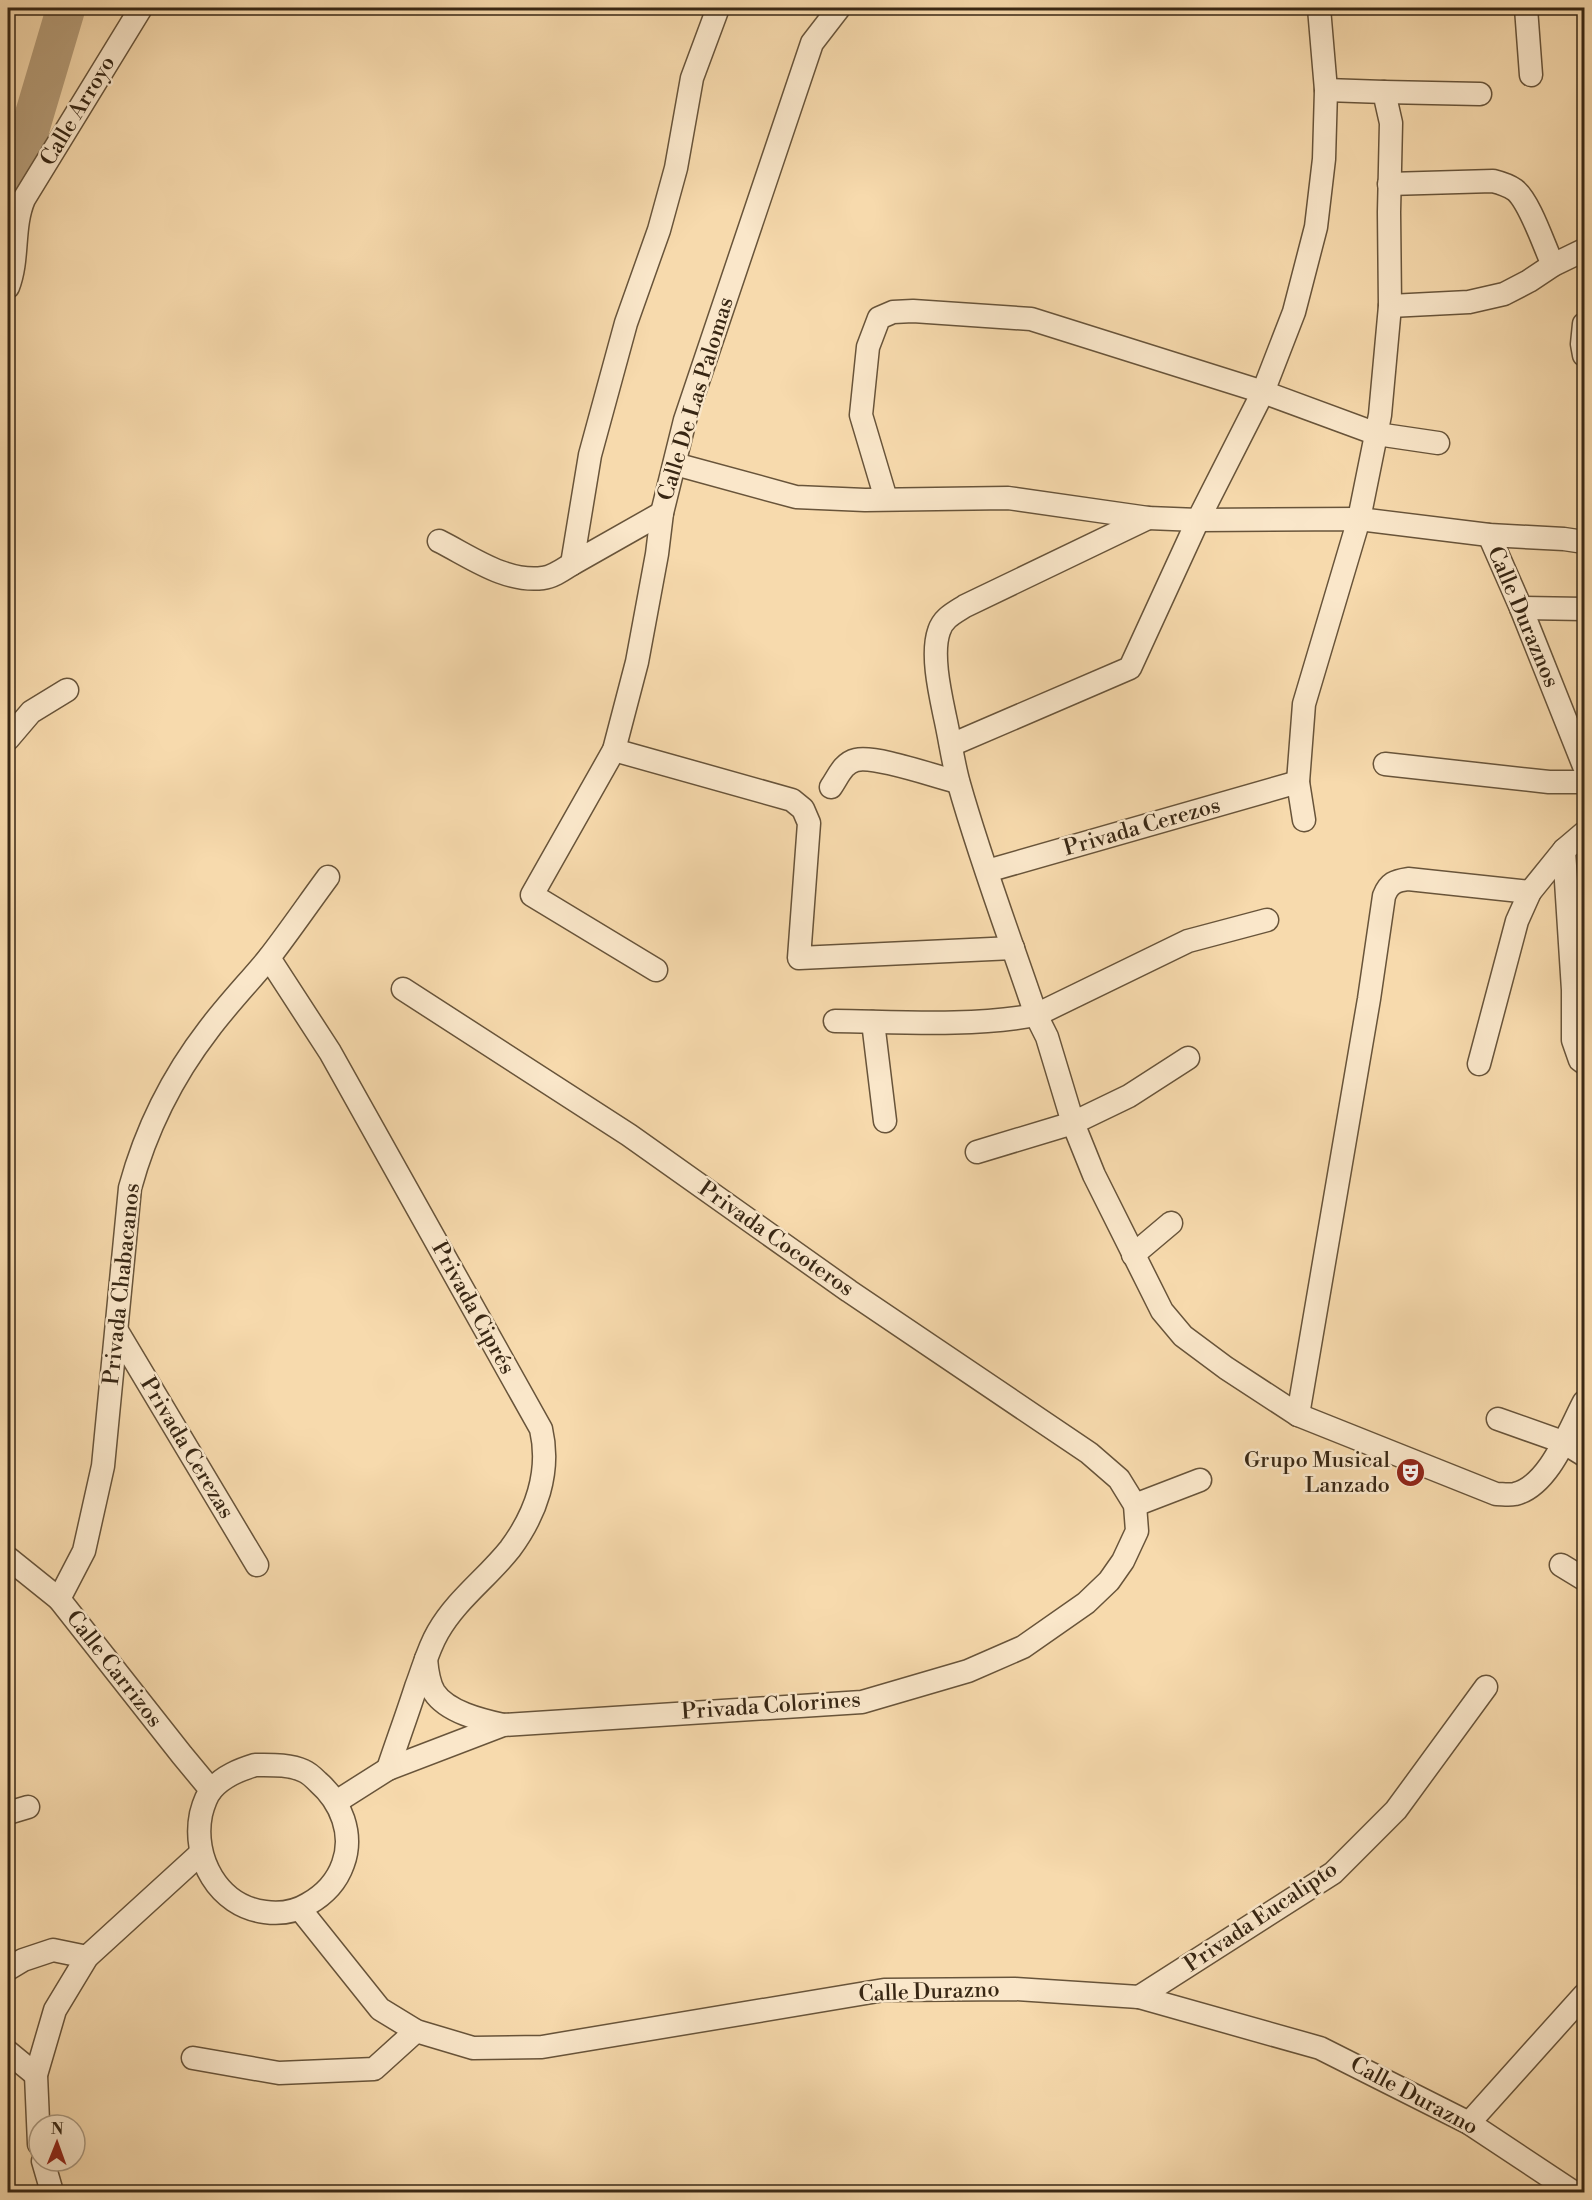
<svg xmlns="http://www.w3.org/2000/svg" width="1592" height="2200" viewBox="0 0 1592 2200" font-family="'Libre Bodoni',serif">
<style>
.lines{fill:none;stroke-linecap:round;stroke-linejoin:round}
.river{stroke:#b69d79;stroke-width:39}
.minor-casing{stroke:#68543a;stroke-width:25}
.minor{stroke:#fae7ca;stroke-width:22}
.labels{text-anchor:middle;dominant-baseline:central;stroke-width:5;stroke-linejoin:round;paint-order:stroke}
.street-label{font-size:22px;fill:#382714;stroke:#fae7ca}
.poi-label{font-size:22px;fill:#382714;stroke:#fae7ca;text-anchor:end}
</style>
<rect width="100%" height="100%" fill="#f7daad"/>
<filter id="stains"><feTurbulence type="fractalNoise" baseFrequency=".00333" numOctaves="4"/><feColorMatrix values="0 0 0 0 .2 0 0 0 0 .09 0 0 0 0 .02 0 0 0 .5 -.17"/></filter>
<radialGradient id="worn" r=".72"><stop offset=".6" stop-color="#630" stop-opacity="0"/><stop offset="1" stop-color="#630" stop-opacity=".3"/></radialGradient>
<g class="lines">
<path class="river" d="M8,174L19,166L66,8"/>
<defs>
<g id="minor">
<path d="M1526,8L1531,75"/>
<path d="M1384,92L1480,94"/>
<path d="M1389,184L1493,181C1501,183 1508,185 1515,190C1530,202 1544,246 1553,265"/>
<path d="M8,287C19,259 12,227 24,199L141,8"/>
<path d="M1390,306L1469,302L1504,294L1529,281L1553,265L1584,250"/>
<path d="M1584,324L1582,344L1584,355"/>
<path d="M675,464L796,497L865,500L1008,498L1148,518L1198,520L1359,519L1489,535L1564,539L1584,542"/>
<path d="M886,499L861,415L868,347L879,318L893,312L913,311L1031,319L1263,392L1377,434L1438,443"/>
<path d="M662,513L572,564L590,455L626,323L659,230L676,168L692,78L718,8"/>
<path d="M1148,518L965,606C954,613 943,618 939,631C931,654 940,693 945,717C950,739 953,763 959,784C981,862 1010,938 1036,1015L1047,1037L1073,1123L1094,1175L1162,1311L1183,1336L1226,1368L1298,1415L1496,1494C1502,1494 1509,1495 1515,1494C1549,1486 1569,1430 1584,1402"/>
<path d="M1489,535L1521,608L1584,766"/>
<path d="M439,541C471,557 506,583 543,578C553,577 564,569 572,564"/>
<path d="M1521,608L1584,609"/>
<path d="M8,739L31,712L67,690"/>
<path d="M951,745L1130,668L1198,520L1263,392L1294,312L1316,227L1324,159L1326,90L1319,8"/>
<path d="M614,750L792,800L803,809L809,823L799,958L1013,948"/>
<path d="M1385,764L1549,782H1584"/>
<path d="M831,787C838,777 843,763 856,760C876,755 936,777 958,782"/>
<path d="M1304,820L1298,782L1304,704L1359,519L1380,415L1390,306L1389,212L1391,123L1384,92L1326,90"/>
<path d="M1564,850L1573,990V1040L1580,1060L1584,1063"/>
<path d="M987,871L1298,782"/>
<path d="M269,958L330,1052L541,1429C551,1472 536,1514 510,1549C487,1578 457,1599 438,1632C428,1649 423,1669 416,1687C407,1715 397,1742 388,1769"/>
<path d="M656,970L532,895L614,750L637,662L657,554L662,513L685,420L812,43L839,8"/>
<path d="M835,1021C901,1022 970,1027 1036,1015L1188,941L1267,920"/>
<path d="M873,1022L885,1121"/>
<path d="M1479,1064L1517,921L1530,892L1564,850L1584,833"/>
<path d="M977,1152L1073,1123L1129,1096L1188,1058"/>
<path d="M1133,1255L1171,1223"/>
<path d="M117,1331L257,1565"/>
<path d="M1298,1415L1369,999L1384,896C1389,883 1395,881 1408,879L1530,892"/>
<path d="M1498,1419L1563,1442L1584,1455"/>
<path d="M1135,1505L1200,1480"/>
<path d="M8,1558L59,1599L182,1755L211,1790"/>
<path d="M1561,1565L1584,1579"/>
<path d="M59,1599L84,1551L103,1466L130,1188C146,1129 172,1077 209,1029C227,1005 249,982 268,959C289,932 308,904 328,877"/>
<path d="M426,1659C427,1670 428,1682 434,1692C447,1712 481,1720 503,1725"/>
<path d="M255,1765C271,1765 289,1764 304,1771C309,1773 314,1778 318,1782C341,1802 354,1834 343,1864C337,1881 324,1895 308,1904C295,1912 280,1914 265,1912C218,1906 192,1858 201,1814C203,1806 206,1796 212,1789C224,1776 239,1770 255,1765Z"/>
<path d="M336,1802L388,1769L503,1725L862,1702L968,1671L1023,1647L1086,1603L1109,1581L1123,1561L1137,1531L1135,1505L1119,1479L1089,1453L849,1291L629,1135L403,989"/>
<path d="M8,1813L28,1807"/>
<path d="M300,1909L380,2009L416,2031L473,2048L542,2047L884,1990L1015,1989L1139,1997L1320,2048L1469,2123L1573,2192"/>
<path d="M8,1969L23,1960L53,1950L87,1957"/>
<path d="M1139,1997L1333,1873L1396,1810L1486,1687"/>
<path d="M8,2052L36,2075"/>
<path d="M193,2058L279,2073L374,2069L416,2031"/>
<path d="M1469,2123L1584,1995"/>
<path d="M39,2144L36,2075L55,2010L87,1957L201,1853"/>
<path d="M43,2161L52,2192"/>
</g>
</defs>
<use href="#minor" class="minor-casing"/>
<use href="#minor" class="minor"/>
</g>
<defs>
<symbol id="theatre-disc" viewBox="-11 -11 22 22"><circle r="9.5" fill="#8f2418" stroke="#fae7ca"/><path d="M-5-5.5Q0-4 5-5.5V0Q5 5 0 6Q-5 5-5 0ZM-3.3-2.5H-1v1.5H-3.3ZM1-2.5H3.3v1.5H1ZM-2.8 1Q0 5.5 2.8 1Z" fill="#fff"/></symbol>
</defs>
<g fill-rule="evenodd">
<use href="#theatre-disc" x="1394" y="1456" width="33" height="33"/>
</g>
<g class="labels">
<g class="street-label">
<text transform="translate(78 111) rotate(-59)">Calle Arroyo</text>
<text transform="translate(696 399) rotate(-73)">Calle De Las Palomas</text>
<text transform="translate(1523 617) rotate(67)">Calle Duraznos</text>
<text transform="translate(1142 827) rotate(-16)">Privada Cerezos</text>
<text transform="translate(776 1239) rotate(35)">Privada Cocoteros</text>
<text transform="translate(122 1284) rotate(-84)">Privada Chabacanos</text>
<text transform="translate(473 1308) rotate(61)">Privada Ciprés</text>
<text transform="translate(187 1448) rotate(59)">Privada Cerezas</text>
<text transform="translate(114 1669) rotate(52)">Calle Carrizos</text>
<text transform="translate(771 1706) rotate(-4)">Privada Colorines</text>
<text transform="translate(1261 1917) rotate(-34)">Privada Eucalipto</text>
<text transform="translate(929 1992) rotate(-2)">Calle Durazno</text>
<text transform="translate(1414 2096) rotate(28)">Calle Durazno</text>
</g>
<g class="poi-label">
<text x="1390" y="1460">Grupo Musical<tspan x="1390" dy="25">Lanzado</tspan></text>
</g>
</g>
<rect width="1592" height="2200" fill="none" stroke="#f7daad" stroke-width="30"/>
<rect x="9" y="9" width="1574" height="2182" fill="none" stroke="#382714" stroke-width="3"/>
<rect x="15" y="15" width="1562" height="2170" fill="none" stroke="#382714" stroke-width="1.5"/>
<g transform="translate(57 2143) rotate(1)"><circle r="28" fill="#fae7ca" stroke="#ac9a81" stroke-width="1.5"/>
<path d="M0-4.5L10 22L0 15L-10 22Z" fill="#8f2418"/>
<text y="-9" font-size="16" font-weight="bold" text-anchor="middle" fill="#382714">N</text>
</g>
<rect width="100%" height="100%" filter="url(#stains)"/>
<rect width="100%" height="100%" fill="url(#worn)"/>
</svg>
